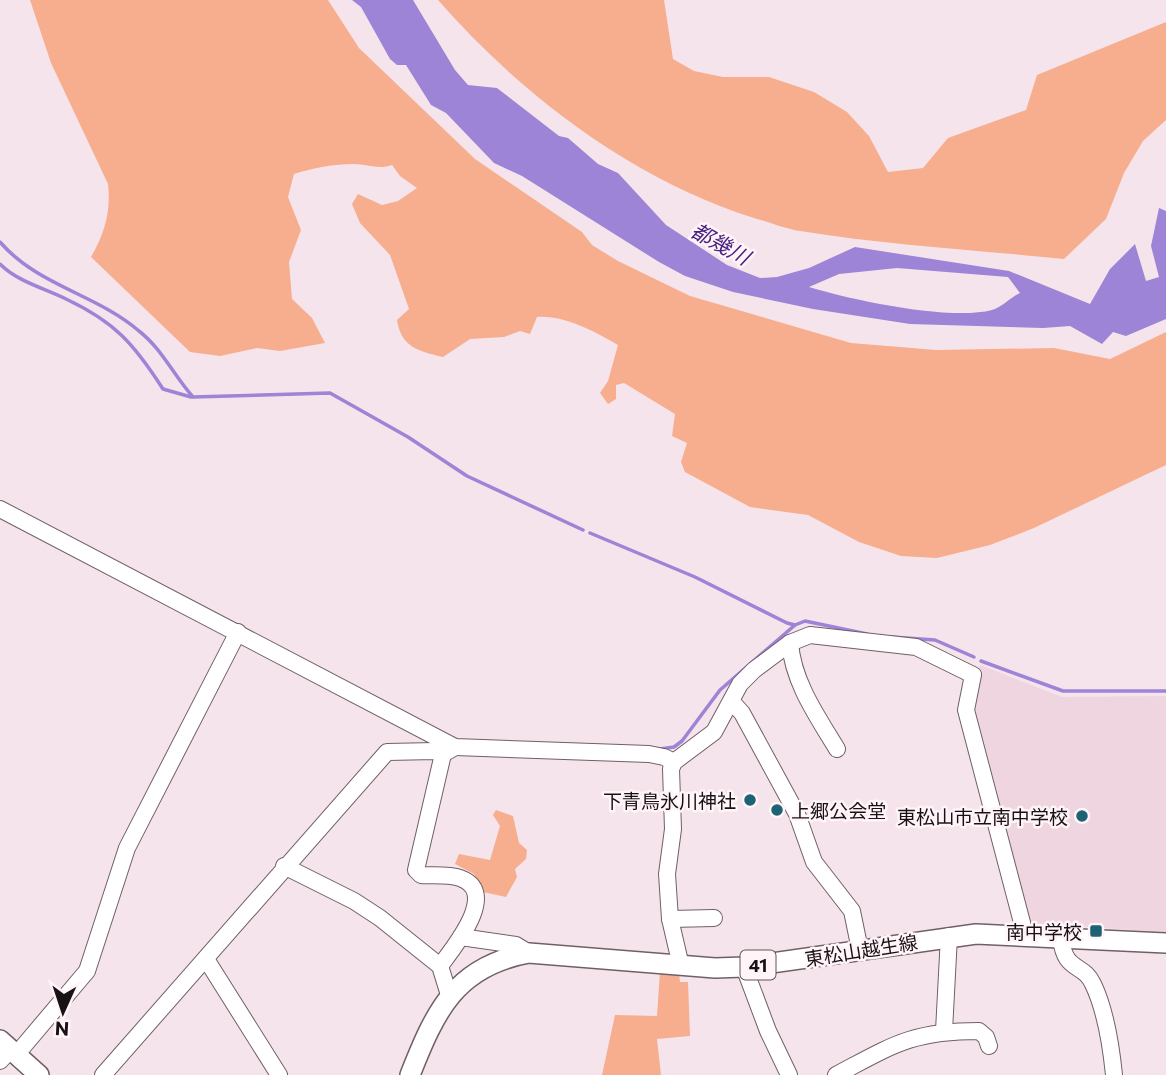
<svg xmlns="http://www.w3.org/2000/svg" width="1166" height="1075" viewBox="0 0 1166 1075" font-family="Commissioner,'Noto Sans JP',sans-serif">
<style>
.built{fill:#efd5df}
.green{fill:#f6ae8e}
.water{fill:#9d84d6;fill-rule:evenodd}
.lines{fill:none;stroke-linecap:round;stroke-linejoin:round}
.stream{stroke:#9d84d6;stroke-width:3.5}
.minor-casing{stroke:#6f6066;stroke-width:18}
.major-casing{stroke:#6f6066;stroke-width:22}
.minor{stroke:#fff;stroke-width:16}
.major{stroke:#fff;stroke-width:19}
.poi-dot{fill:#1d6374;stroke:#fff4f8;stroke-width:2.5}
.labels{text-anchor:middle;dominant-baseline:central;stroke-width:5;stroke-linejoin:round;paint-order:stroke}
.shield{fill:#fff4f8;stroke:#5d5659;stroke-width:2}
.shield-label{font-size:18px;font-weight:bold;fill:#181215}
.poi-label{font-size:19px;fill:#181215;stroke:#fff4f8;text-anchor:end}
.street-label{font-size:19px;fill:#181215;stroke:#fff4f8}
.water-label{font-size:21px;font-style:italic;fill:#4a2181;stroke:#fff4f8}
</style>
<rect width="100%" height="100%" fill="#f6e4ec"/>
<path class="built" d="M980,665L1062,697L1166,696V932L1027,923L970,709Z"/>
<g class="green">
<path d="M30,0H328L359,48L475,159L582,232L592,245L618,261L690,296L851,343L936,350L1054,348L1110,359L1166,332V465L1034,528L990,545L937,558L901,556L859,542L808,515L750,507L685,472L681,462L687,443L672,436L675,414L624,383L616,385V399L608,404L600,393L608,381L618,345C594,331 564,315 537,317L530,334L520,331L504,337L470,339L443,357C418,351 401,347 397,320L409,309L390,255L360,223L352,204L358,194L382,205L398,201L417,188L400,176L392,165C378,170 368,164 354,164C333,164 313,168 294,174L288,197L301,230L289,262L292,299L312,318L325,343L280,351L257,348L220,356L190,352L91,257C105,233 111,211 108,184L51,63Z"/>
<path d="M438,0H664L673,59L694,71L723,77H769L814,92L847,112L869,136L888,172L923,168L948,138L1026,110L1037,75L1166,22V120L1143,141L1124,173L1106,219L1064,259C976,250 887,245 800,231C785,229 769,222 754,218C633,180 521,95 438,0Z"/>
<path d="M496,810L513,816L519,843L527,850L526,859L515,869L517,877L506,897L483,892L474,874L455,864L459,854L490,860L500,826L493,815Z"/>
<path d="M660,971L679,973L680,982H688L690,1036L657,1039L661,1075H602L615,1015L657,1016Z"/>
</g>
<path class="water" d="M352,0H413L455,70L468,85L497,88L559,136L568,138L598,164L618,173L666,225L727,265L760,278L777,277L809,268L855,247L1009,271L1090,304L1110,269L1135,244L1146,281L1159,277L1151,246L1159,208L1166,211V319L1126,336L1113,332L1102,344L1070,326L1043,328L910,324L813,309L733,292L685,276L659,262L522,176L494,163L446,113L431,105L406,65H397L390,59L361,7ZM897,268L1008,277L1020,293C1011,297 1002,307 992,310C950,321 851,300 809,287L839,274Z"/>
<g class="lines">
<g class="stream">
<path d="M0,242C38,286 96,294 139,331C162,349 174,376 193,397L330,393L408,437L467,476L583,530"/>
<path d="M0,264C18,282 44,288 66,299C115,322 134,344 163,389L191,397"/>
<path d="M590,533L695,577L787,623L795,625L805,621L867,634"/>
<path d="M892,637L935,640L974,657"/>
<path d="M981,661L1063,691H1166"/>
<path d="M660,749L674,747L682,741L720,690L795,625"/>
</g>
<defs>
<g id="minor">
<path d="M0,509L455,747L649,754L664,757L674,762"/>
<path d="M790,643C793,682 817,716 837,749"/>
<path d="M732,702L742,713L797,814L814,862L852,911L860,950"/>
<path d="M284,866L354,901L380,918L440,966L449,995"/>
<path d="M670,919L714,918"/>
<path d="M461,937L516,945L529,953"/>
<path d="M1061,937C1064,973 1083,962 1093,984C1106,1011 1111,1045 1114,1075"/>
<path d="M206,959L279,1075"/>
<path d="M440,966C454,947 500,892 460,878C448,874 433,876 421,875L416,870L443,754"/>
<path d="M681,966L670,919L667,874L673,829L671,769L674,762L714,732L740,684L754,670L790,643L810,635L916,647L973,675L966,710L1025,934"/>
<path d="M744,967L768,1031L789,1075"/>
<path d="M944,1031L949,936"/>
<path d="M16,1055L87,971L127,848L238,632"/>
<path d="M0,1061L11,1049"/>
<path d="M103,1075L387,752L435,751L443,754L455,747"/>
<path d="M836,1075C893,1045 912,1031 979,1031L986,1037L989,1046"/>
</g>
<g id="major">
<path d="M0,1040L39,1075"/>
<path d="M410,1075C435,1012 455,966 529,953L715,968L744,967L976,934L1166,943"/>
</g>
</defs>
<use href="#minor" class="minor-casing"/>
<use href="#major" class="major-casing"/>
<use href="#minor" class="minor"/>
<use href="#major" class="major"/>
</g>
<g class="poi-dot">
<circle cx="750" cy="800" r="7"/>
<circle cx="777" cy="810" r="7"/>
<circle cx="1082" cy="816" r="7"/>
<rect x="1089" y="924" width="14" height="14" rx="3.5"/>
</g>
<g class="labels">
<rect class="shield" x="740.5" y="950.5" width="35" height="29" rx="5"/>
<g class="shield-label">
<text x="758" y="965">41</text>
</g>
<g class="poi-label">
<text x="736" y="800">下青鳥氷川神社</text>
<text x="791" y="810" text-anchor="start">上郷公会堂</text>
<text x="1068" y="816">東松山市立南中学校</text>
<text x="1082" y="931">南中学校</text>
</g>
<g class="street-label">
<text transform="translate(861 950) rotate(-9)">東松山越生線</text>
</g>
<g class="water-label">
<text transform="translate(721 243) rotate(29)">都幾川</text>
</g>
</g>
<g transform="translate(63 1012) rotate(183)" stroke="#fff4f8" stroke-width="5" paint-order="stroke">
<path d="M0-5L12 26L0 18L-12 26Z" fill="#181215"/>
<text y="-10" font-size="19" font-weight="bold" text-anchor="middle" fill="#181215">N</text>
</g>
</svg>
